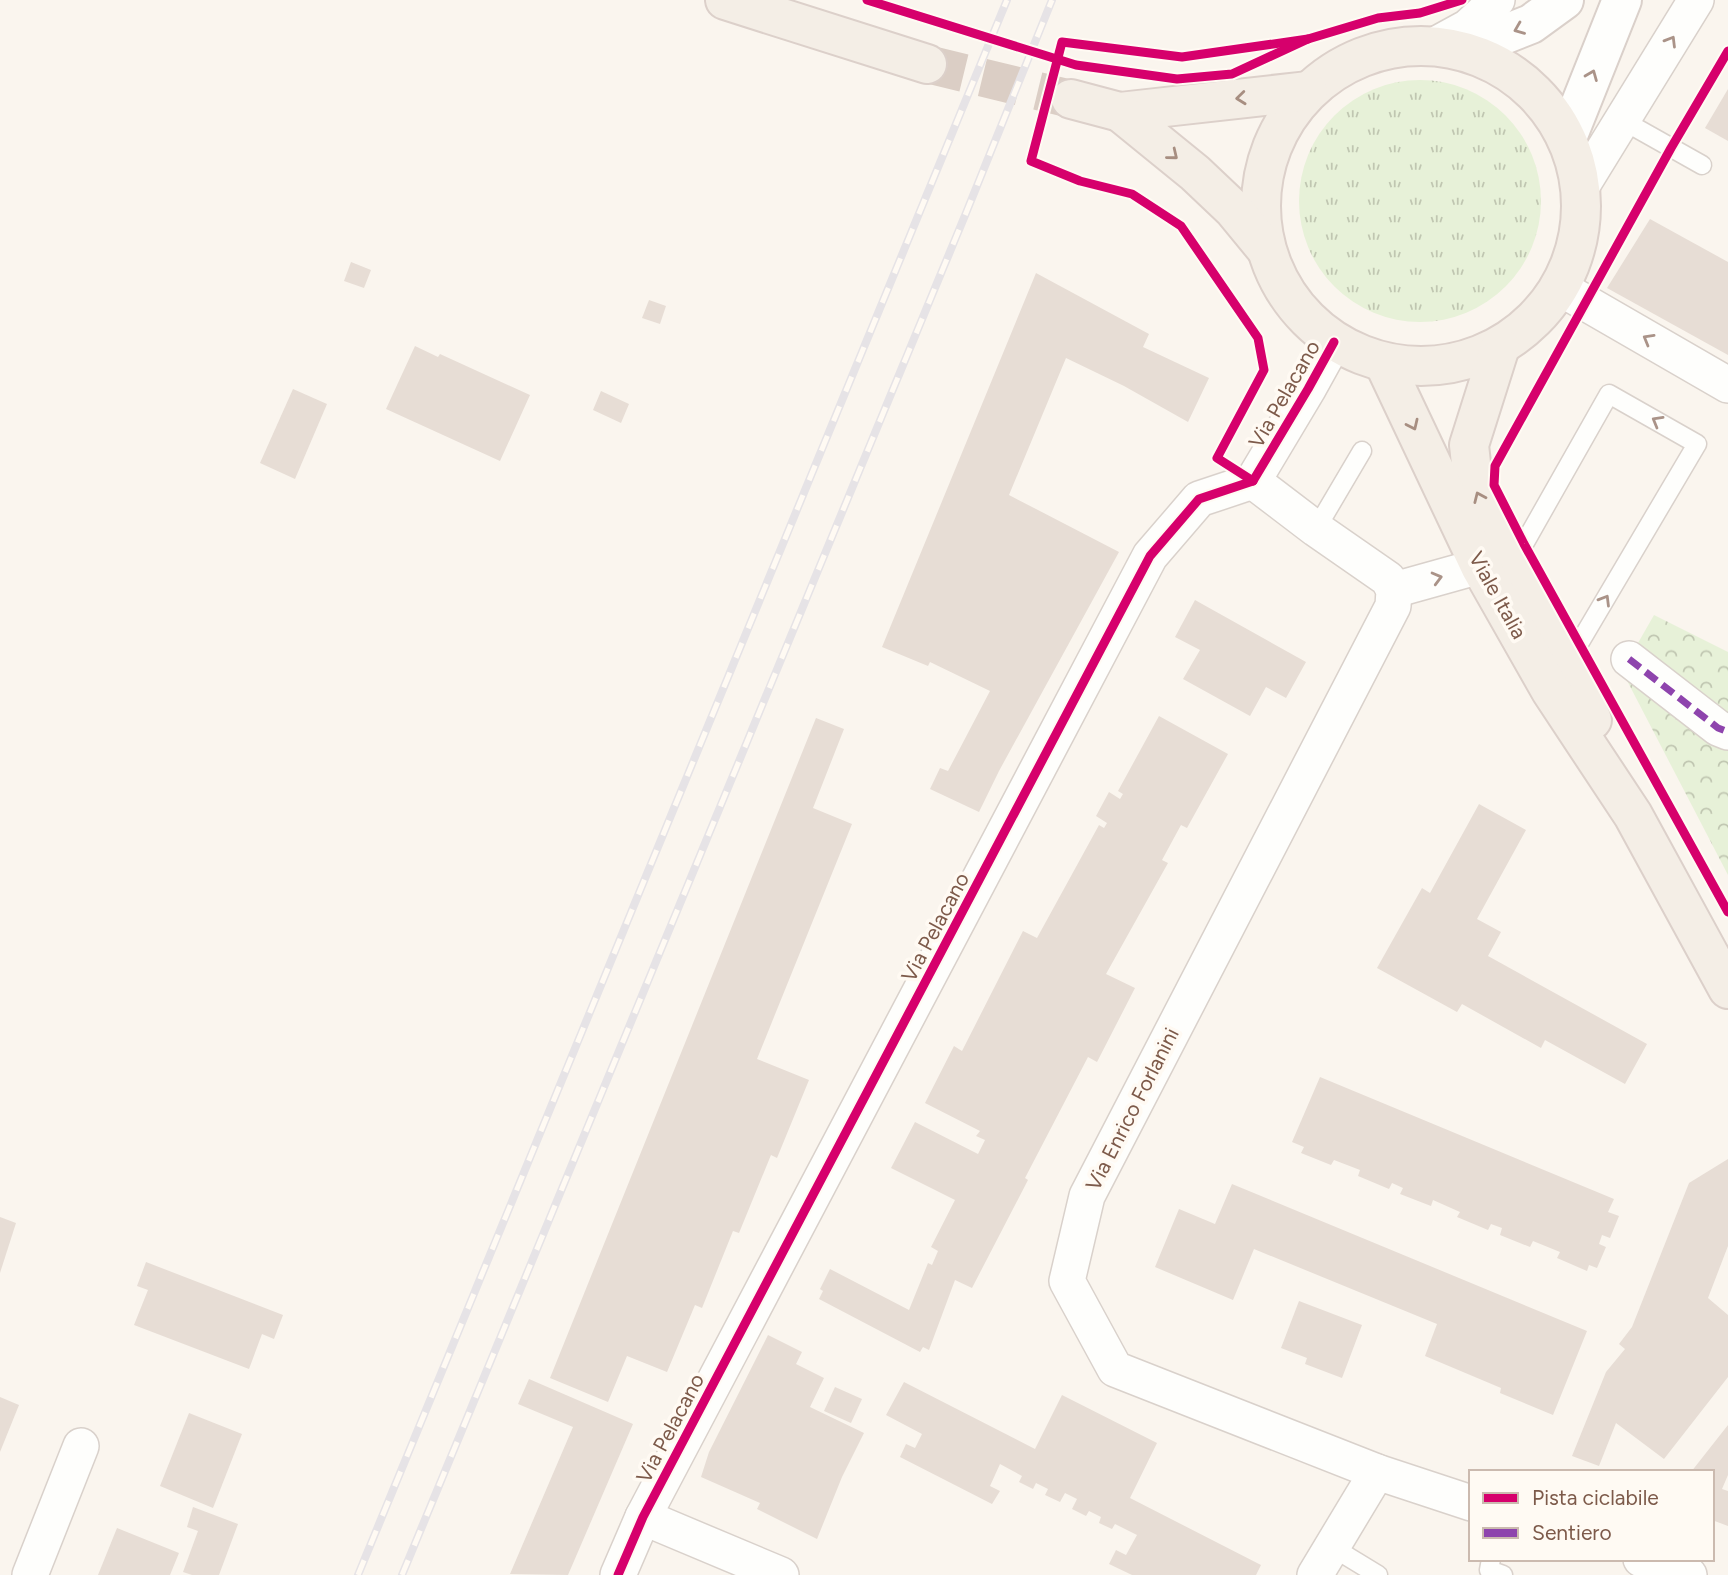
<svg xmlns="http://www.w3.org/2000/svg" width="1728" height="1575" viewBox="0 0 1728 1575" font-family="Figtree,sans-serif">
<style>
.grass{fill:url(#grass-tufts)}
.park{fill:url(#park-crowns)}
.building{fill:#e7ddd5}
.lines{fill:none;stroke-linecap:round;stroke-linejoin:round}
.primary-tunnel{stroke:#dbcec5;stroke-width:38;stroke-dasharray:38 19;stroke-linecap:butt}
.lane-casing{stroke:#d9d1cb;stroke-width:21}
.street-casing{stroke:#d9d1cb;stroke-width:38}
.secondary-casing{stroke:#dad0ca;stroke-width:42}
.primary-casing{stroke:#dcd0ca;stroke-width:42}
.lane{stroke:#fefefc;stroke-width:18}
.street{stroke:#fefefc;stroke-width:35}
.secondary{stroke:#fefefc;stroke-width:38}
.primary{stroke:#f4eee6;stroke-width:38}
.rail-casing{stroke:#e6e3e6;stroke-width:8}
.rail{stroke:#fffaf3;stroke-width:5;stroke-dasharray:16;stroke-linecap:butt}
.quiet{stroke:#8e44ad;stroke-width:7;stroke-dasharray:14 7;stroke-linecap:butt}
.cycleway-casing{stroke:#fffaf3;stroke-width:13}
.cycleway{stroke:#d6006c;stroke-width:9}
.oneway{stroke:#aa9388}
.oneway2{stroke:#a78e81}
.labels{text-anchor:middle;dominant-baseline:central;stroke-width:7;stroke-linejoin:round;paint-order:stroke}
.street-label{font-size:21px;fill:#7d5a4a;stroke:#fffaf3}
</style>
<defs>
<pattern id="grass-tufts" width="24" height="20" patternUnits="userSpaceOnUse" patternTransform="scale(1.75)"><rect width="24" height="20" fill="#e7f1d8"/><path d="M3 7l-1-3M5 7V3M7 7l1-3M15 17l-1-3M17 17v-4M19 17l1-3" fill="none" stroke="#c0c6b1"/></pattern>
<pattern id="park-crowns" width="20" height="18" patternUnits="userSpaceOnUse" patternTransform="scale(1.75)"><rect width="20" height="18" fill="#e7f1d8"/><path d="M2 6a3 3 0 1 1 6 0M12 15a3 3 0 1 1 6 0" fill="none" stroke="#c0c6b1"/></pattern>
</defs>
<rect width="100%" height="100%" fill="#faf5ee"/>
<circle class="grass" cx="1420" cy="201" r="121"/>
<path class="park" d="M1654,615L1728,652V875L1622,671Z"/>
<g class="building">
<path d="M1728,89V141L1705,128Z"/>
<path d="M1650,219L1728,262V355L1607,288Z"/>
<path d="M351,262L371,270L364,288L344,281Z"/>
<path d="M1036,273L1149,334L1143,347L1209,378L1188,422L1124,386L1066,358L1009,495L1119,552L999,771L979,812L930,789L940,768L948,771L990,691L930,662L928,666L882,647Z"/>
<path d="M649,300L666,306L660,324L642,318Z"/>
<path d="M415,346L438,357L440,354L530,395L500,461L386,409Z"/>
<path d="M293,389L327,404L295,479L260,463Z"/>
<path d="M601,391L629,404L621,423L593,410Z"/>
<path d="M1195,600L1306,662L1286,698L1266,687L1250,716L1183,679L1200,650L1175,637Z"/>
<path d="M1159,716L1228,754L1187,828L1181,825L1162,860L1168,863L1106,974L1135,988L1097,1062L1088,1057L1025,1178L1028,1180L972,1288L955,1280L929,1350L923,1347L920,1352L819,1299L823,1291L820,1289L830,1269L909,1310L928,1263L932,1265L938,1251L931,1247L955,1200L891,1168L915,1122L978,1154L985,1140L976,1136L980,1131L925,1103L954,1046L962,1051L1023,931L1037,938L1099,825L1104,828L1107,823L1096,816L1109,792L1120,799L1123,794L1118,791Z"/>
<path d="M816,718L844,729L813,808L852,824L757,1059L809,1080L777,1158L771,1155L739,1233L733,1231L702,1308L695,1305L667,1372L627,1356L608,1402L550,1378Z"/>
<path d="M1479,804L1526,830L1477,919L1501,932L1488,956L1647,1044L1625,1084L1545,1040L1541,1048L1462,1004L1457,1012L1377,968L1422,888L1430,893Z"/>
<path d="M1320,1077L1614,1199L1608,1212L1619,1216L1610,1238L1602,1235L1599,1244L1606,1247L1597,1268L1589,1265L1587,1271L1557,1258L1560,1252L1533,1241L1530,1247L1500,1235L1502,1228L1491,1224L1488,1230L1457,1217L1460,1212L1433,1200L1431,1206L1400,1194L1403,1188L1392,1183L1389,1189L1358,1176L1360,1170L1334,1160L1331,1165L1301,1153L1304,1147L1292,1142Z"/>
<path d="M1728,1159V1246L1708,1298L1728,1315V1377L1664,1459L1616,1423L1599,1466L1572,1456L1606,1372L1625,1349L1619,1344L1632,1327L1689,1183Z"/>
<path d="M1232,1184L1587,1331L1553,1415L1500,1393L1501,1388L1425,1356L1437,1324L1254,1249L1233,1300L1155,1267L1179,1209L1215,1224Z"/>
<path d="M0,1217L16,1223L0,1273Z"/>
<path d="M146,1262L283,1315L274,1339L262,1334L249,1369L134,1325L148,1290L137,1286Z"/>
<path d="M1299,1301L1362,1325L1342,1378L1305,1364L1307,1358L1281,1348Z"/>
<path d="M768,1335L802,1352L796,1364L824,1378L810,1407L864,1433L842,1477L817,1539L757,1509L760,1503L701,1477L709,1452Z"/>
<path d="M529,1379L633,1424L568,1575L510,1574L573,1427L518,1404Z"/>
<path d="M904,1382L1035,1449L1062,1395L1157,1443L1130,1498L1261,1565L1256,1575H1132L1109,1564L1116,1550L1126,1555L1137,1535L1115,1524L1112,1529L1099,1523L1101,1517L1089,1511L1086,1516L1072,1509L1077,1499L1065,1493L1060,1502L1045,1495L1048,1489L1036,1483L1033,1489L1019,1482L1022,1476L1000,1464L990,1486L1000,1491L992,1504L900,1457L906,1444L915,1448L922,1434L886,1415Z"/>
<path d="M835,1387L862,1399L851,1423L824,1411Z"/>
<path d="M0,1397L19,1405L0,1452Z"/>
<path d="M189,1413L242,1434L213,1508L160,1486Z"/>
<path d="M1728,1425V1475L1722,1489L1728,1491V1526L1712,1520V1472H1691Z"/>
<path d="M193,1507L238,1524L219,1575H192L183,1572L198,1531L187,1527Z"/>
<path d="M117,1528L179,1553L170,1575H98Z"/>
</g>
<g class="lines">
<path class="primary-tunnel" d="M927,64L1071,99"/>
<defs>
<g id="lane">
<path d="M1622,120L1702,165"/>
<path d="M1316,529L1362,451"/>
<path d="M1511,557L1524,544L1609,394L1697,444L1580,642L1560,651"/>
<path d="M1332,1547L1378,1575"/>
<path d="M1491,1559L1489,1570L1503,1575"/>
</g>
<g id="street">
<path d="M1435,45L1468,27L1497,0"/>
<path d="M1581,187L1696,0"/>
<path d="M1560,288L1728,385"/>
<path d="M1253,481L1316,529L1388,579L1394,590L1393,606L1087,1196L1067,1281L1115,1369L1377,1472L1471,1503"/>
<path d="M1394,590L1480,566"/>
<path d="M1629,659L1718,728L1728,732"/>
<path d="M643,1517L781,1575"/>
<path d="M1641,1559L1689,1575"/>
<path d="M30,1575L81,1446"/>
<path d="M618,1575L643,1517L1150,556L1199,499L1253,481L1308,389L1334,342"/>
<path d="M1315,1575L1377,1472"/>
</g>
<g id="secondary">
<path d="M1471,52L1493,39L1531,24L1564,0"/>
<path d="M1567,138L1622,0"/>
</g>
<g id="primary">
<path d="M725,0L927,64"/>
<circle cx="1421" cy="206" r="160"/>
<path d="M1071,99L1120,112L1308,91"/>
<path d="M1120,112L1195,173L1233,209L1266,249"/>
<path d="M1500,347L1469,445L1474,491L1562,650L1592,720"/>
<path d="M1384,363L1480,566L1551,691L1633,815L1728,989"/>
</g>
</defs>
<use href="#lane" class="lane-casing"/>
<use href="#street" class="street-casing"/>
<use href="#secondary" class="secondary-casing"/>
<use href="#primary" class="primary-casing"/>
<use href="#lane" class="lane"/>
<use href="#street" class="street"/>
<use href="#secondary" class="secondary"/>
<use href="#primary" class="primary"/>
<defs>
<g id="rail">
<path d="M358,1575L1007,0"/>
<path d="M402,1575L966,213L1052,0"/>
</g>
</defs>
<use href="#rail" class="rail-casing"/>
<use href="#rail" class="rail"/>
<path class="quiet" d="M1629,659L1718,728L1728,732"/>
<defs>
<g id="cycleway">
<path d="M867,0L1076,65L1177,79L1232,74L1308,39L1378,18L1420,13L1462,0"/>
<path d="M1728,51L1671,148L1495,466L1494,485L1524,544L1728,912"/>
<path d="M1253,481L1217,458L1264,370L1258,338L1181,226L1132,194L1080,181L1031,161L1062,42L1182,57L1308,39"/>
<path d="M618,1575L643,1517L1150,556L1199,499L1253,481L1308,389L1334,342"/>
</g>
</defs>
<use href="#cycleway" class="cycleway-casing"/>
<use href="#cycleway" class="cycleway"/>
</g>
<defs><path id="oneway-chevron" d="M-2-3.5L2.5 0L-2 3.5" fill="none" stroke-width="1.6" stroke-linecap="round" stroke-linejoin="round" transform="scale(1.75)"/></defs>
<g class="oneway">
<use href="#oneway-chevron" transform="translate(1519 29) rotate(158)"/>
<use href="#oneway-chevron" transform="translate(1671 41) rotate(-59)"/>
<use href="#oneway-chevron" transform="translate(1592 75) rotate(-68)"/>
<use href="#oneway-chevron" transform="translate(1648 339) rotate(-150)"/>
<use href="#oneway-chevron" transform="translate(1657 421) rotate(-150)"/>
<use href="#oneway-chevron" transform="translate(1437 578) rotate(-15)"/>
<use href="#oneway-chevron" transform="translate(1605 600) rotate(-59)"/>
</g>
<g class="oneway2">
<use href="#oneway-chevron" transform="translate(1241 98) rotate(174)"/>
<use href="#oneway-chevron" transform="translate(1173 155) rotate(39)"/>
<use href="#oneway-chevron" transform="translate(1413 425) rotate(65)"/>
<use href="#oneway-chevron" transform="translate(1479 497) rotate(-114)"/>
</g>
<g class="labels">
<g class="street-label">
<text transform="translate(1284 394) rotate(-60)">Via Pelacano</text>
<text transform="translate(1498 595) rotate(61)">Viale Italia</text>
<text transform="translate(935 927) rotate(-62)">Via Pelacano</text>
<text transform="translate(1132 1109) rotate(-63)">Via Enrico Forlanini</text>
<text transform="translate(670 1428) rotate(-62)">Via Pelacano</text>
</g>
</g>
<rect x="1469" y="1470" width="245" height="91" fill="#fffaf3" stroke="#cbbaaf" stroke-width="2"/>
<rect x="1483" y="1493" width="35" height="10" fill="#d6006c" stroke="#cbbaaf" stroke-width="2"/>
<text x="1532" y="1505" font-size="21" fill="#7d5a4a">Pista ciclabile</text>
<rect x="1483" y="1528" width="35" height="10" fill="#8e44ad" stroke="#cbbaaf" stroke-width="2"/>
<text x="1532" y="1540" font-size="21" fill="#7d5a4a">Sentiero</text>
</svg>
